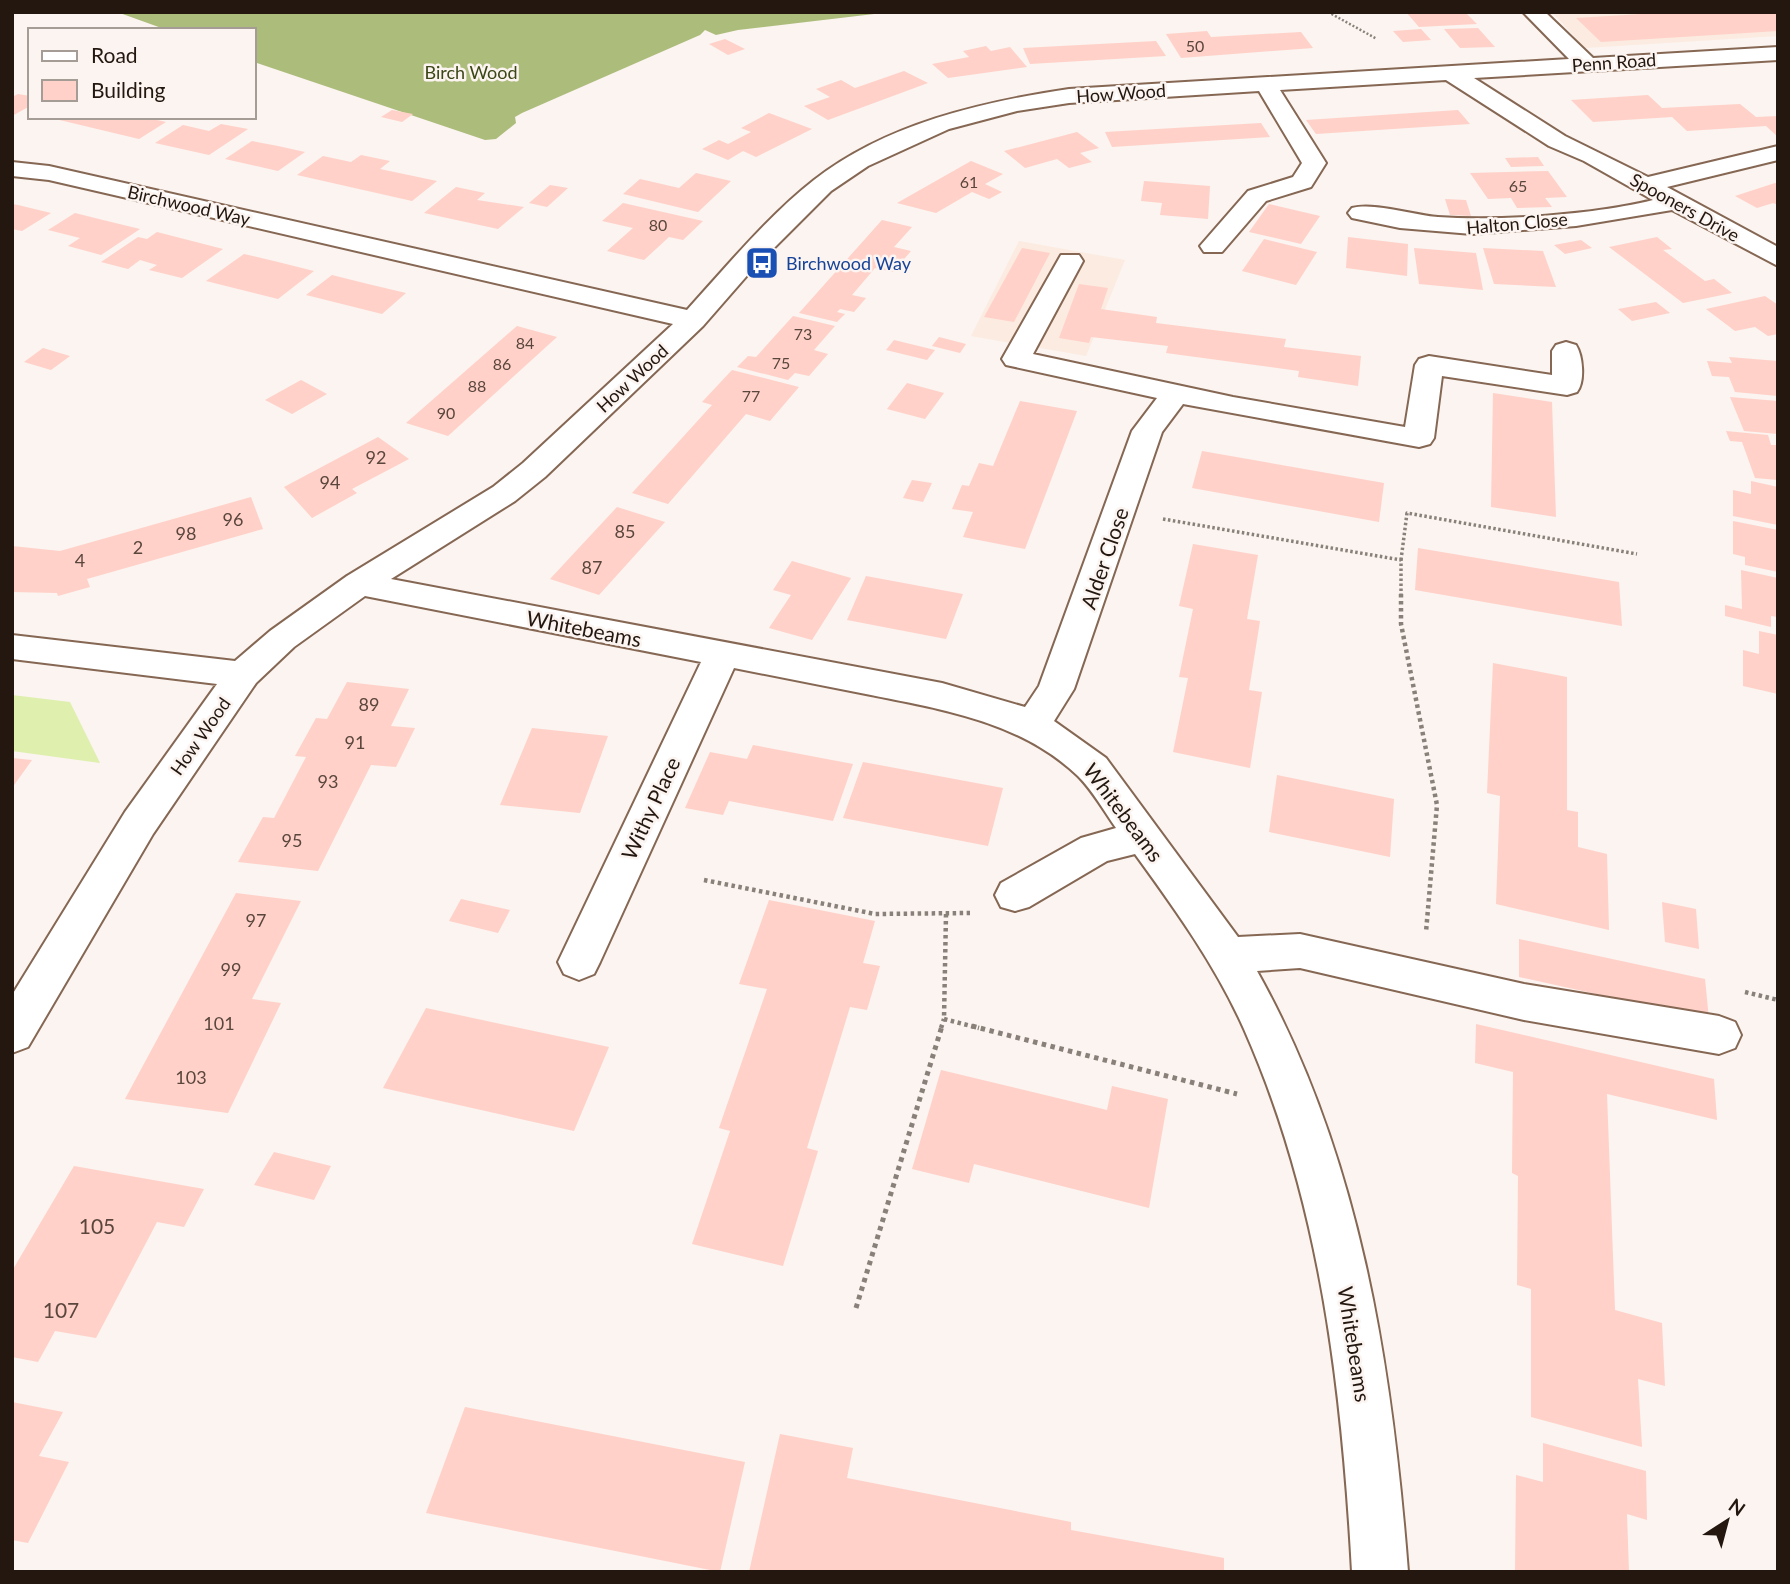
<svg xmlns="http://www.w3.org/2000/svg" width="1790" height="1584" viewBox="0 0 1790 1584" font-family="Lato,sans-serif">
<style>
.built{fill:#fcebe0}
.green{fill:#deefae}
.forest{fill:#acbc7b}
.building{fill:#ffd1c8}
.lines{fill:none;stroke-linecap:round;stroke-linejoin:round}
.minor-casing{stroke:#856753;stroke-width:4}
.path-far3{stroke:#8a807a;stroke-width:2.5;stroke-dasharray:2 2;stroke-linecap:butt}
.path-far2{stroke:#8a807a;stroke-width:3.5;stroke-dasharray:2.5 2.5;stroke-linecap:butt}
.path-far1{stroke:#8a807a;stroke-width:4.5;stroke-dasharray:3.5 3.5;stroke-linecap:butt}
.path{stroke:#8a807a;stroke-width:5;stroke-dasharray:4.5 4.5;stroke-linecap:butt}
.minor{fill:#fff;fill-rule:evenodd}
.labels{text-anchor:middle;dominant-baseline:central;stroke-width:5;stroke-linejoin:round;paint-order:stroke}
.far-number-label{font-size:16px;fill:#5a463d}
.far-street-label{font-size:18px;fill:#23170f;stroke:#fbf4f0}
.far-park-label{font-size:18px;fill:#3c4716;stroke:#fbf4f0}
.far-transit-label{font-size:18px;fill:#164399;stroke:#fbf4f0;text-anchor:start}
.number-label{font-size:18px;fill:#5a463d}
.street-label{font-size:21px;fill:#23170f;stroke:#fbf4f0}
.near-number-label{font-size:21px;fill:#5a463d}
</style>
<rect width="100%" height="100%" fill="#fbf4f0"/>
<g class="built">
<path d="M1552,12H1778V36L1585,48Z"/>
<path d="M1019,241L1125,260L1086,356L971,336Z"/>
</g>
<path class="green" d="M12,695L70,702L100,763L12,751Z"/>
<path class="forest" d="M117,12H891L738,30L716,35L705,30L700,35L522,113L515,117L516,123L496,139L485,140L254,62V30H167Z"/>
<g class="building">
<path d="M1406,12H1465L1477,24L1419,27Z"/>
<path d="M1674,12H1778V31L1601,42L1576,18Z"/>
<path d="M1478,28L1495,47L1460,48L1444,29Z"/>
<path d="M1421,29L1431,40L1403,42L1393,31Z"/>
<path d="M1207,31L1211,37L1301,32L1313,48L1181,58L1166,34Z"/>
<path d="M725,39L745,49L728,55L709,44Z"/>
<path d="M1156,41L1166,56L1030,64L1023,48Z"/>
<path d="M986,46L991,51L1010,47L1027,67L948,78L932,64L969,57L963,51Z"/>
<path d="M904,71L928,83L828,120L804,106L830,97L816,89L841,80L855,88Z"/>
<path d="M18,94L30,96V106L12,116V97Z"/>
<path d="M1648,95L1662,108L1740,104L1756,117L1778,116V137L1766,126L1687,131L1672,117L1593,122L1571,100Z"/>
<path d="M392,110L413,114L402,122L381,117Z"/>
<path d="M1458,110L1470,124L1316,134L1306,120Z"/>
<path d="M769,113L812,129L756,157L743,151L728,160L702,149L719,140L728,144L751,132L741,128Z"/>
<path d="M47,117H144L166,122L139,139Z"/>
<path d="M1261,123L1270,137L1112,147L1105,132Z"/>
<path d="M221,124L248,129L209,155L155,143L183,125L209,131Z"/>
<path d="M1077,132L1099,148L1080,153L1092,162L1069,168L1057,159L1025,168L1004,151Z"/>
<path d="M252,141L278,146L305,152L278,171L225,159Z"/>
<path d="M361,155L390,161L380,169L437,181L412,201L297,175L323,156L351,162Z"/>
<path d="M1538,157L1544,166L1511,167L1505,158Z"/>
<path d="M971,161L1003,174L985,184L1002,192L989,199L972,192L936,213L897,203Z"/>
<path d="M1548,171L1567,197L1545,198L1552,207L1517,208L1511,198L1488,199L1470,173Z"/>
<path d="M696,173L731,181L698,212L623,194L640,179L679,188Z"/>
<path d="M1144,181L1210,186L1208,219L1160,215L1162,203L1141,201Z"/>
<path d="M1775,183L1778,184V205L1773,203L1757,208L1735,196Z"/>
<path d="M550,185L568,188L547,207L529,203Z"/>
<path d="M456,187L485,193L477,200L524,207L498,229L424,213Z"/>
<path d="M1445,199L1466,200L1471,216L1450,215Z"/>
<path d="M623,203L703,221L683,240L669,237L644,260L607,251L633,228L602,221Z"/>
<path d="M12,204L18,205L51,213L22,231L12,229Z"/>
<path d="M1269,204L1320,216L1301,244L1249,232Z"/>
<path d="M75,213L107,221L140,229L101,255L68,246L80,238L48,230Z"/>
<path d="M882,220L912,227L894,247L911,251L893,272L875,268L852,295L866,298L854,312L840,309L837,312L845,314L837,322L799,313Z"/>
<path d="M157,232L192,241L223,249L182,278L149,270L157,265L140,260L128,269L101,262L138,237L147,239Z"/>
<path d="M1348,237L1408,244L1407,276L1346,268Z"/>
<path d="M1657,237L1672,249L1663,250L1705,281L1714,279L1732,293L1683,303L1609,247Z"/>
<path d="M1264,239L1317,252L1296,285L1242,271Z"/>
<path d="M1581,240L1592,248L1565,254L1554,245Z"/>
<path d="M1022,248L1050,253L1014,322L984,317Z"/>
<path d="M1414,248L1476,253L1483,290L1419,284Z"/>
<path d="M1483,248L1543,251L1556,287L1494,284Z"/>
<path d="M244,254L278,262L314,271L278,299L206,281Z"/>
<path d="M332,275L368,284L406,293L382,314L306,295Z"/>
<path d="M1079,284L1108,288L1101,309L1157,317L1156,323L1286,339L1284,347L1361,356L1358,386L1298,377L1299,371L1166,353L1168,346L1091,337L1089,343L1059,338Z"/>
<path d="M1765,296L1778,305V334L1768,336L1755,327L1735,331L1706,309Z"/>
<path d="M1656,302L1670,313L1632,321L1618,309Z"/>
<path d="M793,316L835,326L814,350L828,354L809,376L795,373L788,380L737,367L748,356L756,357Z"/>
<path d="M517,326L557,337L448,436L406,423Z"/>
<path d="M939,337L966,344L960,353L932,346Z"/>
<path d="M894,340L935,350L927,360L886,350Z"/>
<path d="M43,348L70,356L51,370L24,362Z"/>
<path d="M1729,357L1778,361V396L1735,392L1729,377L1712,376L1707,361L1732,363Z"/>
<path d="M732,370L799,387L770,421L746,414L668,504L632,493L712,405L702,402Z"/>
<path d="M301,380L327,394L292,414L265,400Z"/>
<path d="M907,383L944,393L925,419L887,409Z"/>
<path d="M1493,393L1552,402L1556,517L1491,507Z"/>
<path d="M1730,397L1778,401V434L1744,431Z"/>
<path d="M1020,401L1077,411L1025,549L963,537L973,512L952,509L962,485L969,486L979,463L993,466Z"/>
<path d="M1726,431L1768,435L1771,445H1778V480L1755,478L1742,442L1730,441Z"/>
<path d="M378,437L409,459L352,489L357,493L312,518L284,487Z"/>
<path d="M1202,451L1384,483L1379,522L1192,488Z"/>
<path d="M912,480L932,483L923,502L903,498Z"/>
<path d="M1751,481L1778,487V525L1733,516V490L1751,494Z"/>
<path d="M251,497L263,529L87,579L90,587L58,596L57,593L12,592V546L60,551Z"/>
<path d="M617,507L665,522L599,595L550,579Z"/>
<path d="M1733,521L1778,530V572L1745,565V557L1733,554Z"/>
<path d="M1193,544L1258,555L1247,619L1260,621L1249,690L1262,692L1250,768L1173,752L1188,678L1179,677L1193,609L1179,606Z"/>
<path d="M1418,548L1619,582L1622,626L1415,590Z"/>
<path d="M792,561L851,578L812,640L769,628L791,595L773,590Z"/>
<path d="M1741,570L1778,578V617L1771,616V627L1725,616V605L1742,609Z"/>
<path d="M866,576L963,594L946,639L847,620Z"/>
<path d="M1759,631L1778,635V694L1743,686V650L1759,654Z"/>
<path d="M1493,663L1567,677V810L1578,812V847L1607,854L1609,930L1496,904L1500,796L1487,793Z"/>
<path d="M347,682L409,689L391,726L415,728L396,767L371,765L318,871L238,862L263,817L274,818L306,757L295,756L316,718L327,719Z"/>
<path d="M532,728L608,736L580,813L500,805Z"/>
<path d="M753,745L853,764L833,821L729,801L723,815L685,808L710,752L747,759Z"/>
<path d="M12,758L32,760L12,788Z"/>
<path d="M863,762L1003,788L988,846L843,818Z"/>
<path d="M1277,775L1394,799L1390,857L1269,832Z"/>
<path d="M236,893L301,901L252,999L281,1003L228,1113L125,1099Z"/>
<path d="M461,899L510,910L498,933L449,921Z"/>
<path d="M769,900L875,921L863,963L880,966L867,1010L850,1007L807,1148L818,1151L783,1266L692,1244L730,1131L719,1128L767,989L739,984Z"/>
<path d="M1662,902L1696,909L1699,949L1665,942Z"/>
<path d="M1519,939L1705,979L1709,1019L1519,977Z"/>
<path d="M426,1008L609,1047L574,1131L383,1088Z"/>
<path d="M1476,1024L1714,1079L1717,1120L1607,1094L1615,1310L1662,1323L1665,1386L1638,1379L1642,1447L1531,1417V1289L1517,1285L1518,1176L1512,1173L1513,1072L1475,1063Z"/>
<path d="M941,1070L1107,1110L1112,1086L1168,1099L1149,1208L974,1164L969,1183L912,1169Z"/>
<path d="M274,1152L331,1166L314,1200L254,1185Z"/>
<path d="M74,1166L204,1189L184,1227L157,1222L96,1338L55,1331L38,1362L12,1357V1271Z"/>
<path d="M12,1402L63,1412L39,1456L69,1462L28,1543L12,1540Z"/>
<path d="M465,1407L745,1462L720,1572L426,1513Z"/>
<path d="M780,1434L853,1448L847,1478L1071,1522V1530L1224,1558V1572H749Z"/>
<path d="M1543,1443L1646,1471L1647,1520L1627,1514L1629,1572H1515L1516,1475L1543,1482Z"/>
</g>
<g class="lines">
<defs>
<path id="minor" d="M1523,12H1545L1593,58L1778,47V60L1474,78L1565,136L1648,177L1778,146V160L1667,187L1778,247V266L1672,210L1576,226L1472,234L1400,228L1352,218L1348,213L1352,208C1374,202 1413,215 1438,217C1499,221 1593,215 1653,200L1584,161L1549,146L1446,80L1280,90L1326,163L1311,187L1266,201L1222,252H1204L1200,246L1248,191L1293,177L1302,163L1259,91L1069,103L1017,111L949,129L868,166L831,191L751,271L703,326L545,477L515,501L391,579L942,683L1025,707L1039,686L1132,431L1157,398L1006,365L1002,359L1061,255H1079L1083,261L1033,354L1233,397L1405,427L1415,365L1419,359L1429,356L1552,375V351L1556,345L1566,342L1576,345C1583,356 1585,382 1577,392L1567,395L1442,376L1434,438L1430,444L1419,447L1183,404L1162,432L1074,689L1054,721L1106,758L1238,937L1300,934L1524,984L1719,1016L1735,1022L1741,1035L1735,1048L1719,1054L1524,1020L1300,968L1257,971C1360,1155 1392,1364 1408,1572H1352C1342,1387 1320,1200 1244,1029C1216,966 1175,909 1135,854L1107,861L1029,907L1015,911L1001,907L995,895L1001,883L1081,838L1116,828C1104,811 1093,791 1078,776C1021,722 945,710 871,695C825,686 779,677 734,668L600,962L594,974L579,980L564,974L558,962L701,662L365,596L294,647L256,683L153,834L28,1047L12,1053V995L125,812L217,684L12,659V635L235,661L270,631L347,576L493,487L523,463L673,324L49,180L12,176V162L49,166L687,310C725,268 769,215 814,180C886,124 981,102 1069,89L1569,59Z"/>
</defs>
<use href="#minor" class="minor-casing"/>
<path class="path-far3" d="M1328,12L1377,39"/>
<g class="path-far2">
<path d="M1163,519L1401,560V596"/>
<path d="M1401,560L1407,513L1637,554"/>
</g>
<g class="path-far1">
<path d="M1401,594V624L1437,805L1426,932"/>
<path d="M704,880L875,914L970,913"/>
<path d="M946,914L944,1019L979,1028"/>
<path d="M1745,992L1778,1000"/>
<path d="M941,1028L944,1019"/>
</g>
<g class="path">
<path d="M972,1026L1237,1094"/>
<path d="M856,1308L942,1026"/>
</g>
<use href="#minor" class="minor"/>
</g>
<defs>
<symbol id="bus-square" viewBox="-11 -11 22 22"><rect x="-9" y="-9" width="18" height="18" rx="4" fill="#1a4fb4" stroke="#fbf4f0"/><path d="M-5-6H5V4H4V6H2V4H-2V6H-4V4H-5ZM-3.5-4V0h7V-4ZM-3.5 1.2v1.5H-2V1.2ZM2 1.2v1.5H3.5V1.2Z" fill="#fff"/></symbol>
</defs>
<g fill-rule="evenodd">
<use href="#bus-square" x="743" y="244" width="38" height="38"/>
</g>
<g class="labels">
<g class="far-number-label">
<text x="1195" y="45">50</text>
<text x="969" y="181">61</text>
<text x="1518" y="185">65</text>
<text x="658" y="224">80</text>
<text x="803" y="333">73</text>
<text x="525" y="342">84</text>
<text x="781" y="362">75</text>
<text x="502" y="363">86</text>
<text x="477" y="385">88</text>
<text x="751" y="395">77</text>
<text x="446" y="412">90</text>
</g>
<g class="far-street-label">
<text transform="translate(1614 62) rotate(-4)">Penn Road</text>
<text transform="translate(1121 93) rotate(-4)">How Wood</text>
<text transform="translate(189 205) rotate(13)">Birchwood Way</text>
<text transform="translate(1685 207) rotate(29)">Spooners Drive</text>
<text transform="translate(1517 223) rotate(-5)">Halton Close</text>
<text transform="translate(632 378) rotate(-43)">How Wood</text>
<text transform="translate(200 736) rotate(-55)">How Wood</text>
</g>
<g class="far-park-label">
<text x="471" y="72">Birch Wood</text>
</g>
<g class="far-transit-label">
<text x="786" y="263">Birchwood Way</text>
</g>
<g class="number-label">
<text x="376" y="457">92</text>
<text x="330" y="482">94</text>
<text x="233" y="519">96</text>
<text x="625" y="531">85</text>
<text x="186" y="533">98</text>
<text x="138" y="547">2</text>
<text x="80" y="560">4</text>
<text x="592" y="567">87</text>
<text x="369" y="704">89</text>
<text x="355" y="742">91</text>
<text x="328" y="781">93</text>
<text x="292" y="840">95</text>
<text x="256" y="920">97</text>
<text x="231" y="969">99</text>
<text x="219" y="1023">101</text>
<text x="191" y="1077">103</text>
</g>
<g class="street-label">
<text transform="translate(1104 558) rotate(-71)">Alder Close</text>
<text transform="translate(584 628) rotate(11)">Whitebeams</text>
<text transform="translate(650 808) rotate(-65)">Withy Place</text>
<text transform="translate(1124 812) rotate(53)">Whitebeams</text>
<text transform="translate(1355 1344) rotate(81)">Whitebeams</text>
</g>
<g class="near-number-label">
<text x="97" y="1225">105</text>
<text x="61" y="1309">107</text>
</g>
</g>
<rect width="1790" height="1584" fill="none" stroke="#23170f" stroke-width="28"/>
<rect x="28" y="28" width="228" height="91" fill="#fbf4f0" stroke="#a59c96" stroke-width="2"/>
<rect x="42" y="51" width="35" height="10" fill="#ffffff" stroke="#a59c96" stroke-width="2"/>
<text x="91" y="63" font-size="21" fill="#23170f">Road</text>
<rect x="42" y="80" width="35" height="21" fill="#ffd1c8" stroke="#a59c96" stroke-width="2"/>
<text x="91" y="98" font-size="21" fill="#23170f">Building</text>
<g transform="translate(1727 1521) rotate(36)" stroke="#fbf4f0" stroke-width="5" paint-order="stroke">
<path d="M0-5L12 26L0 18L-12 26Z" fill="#23170f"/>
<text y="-10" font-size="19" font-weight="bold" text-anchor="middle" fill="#23170f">N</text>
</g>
</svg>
